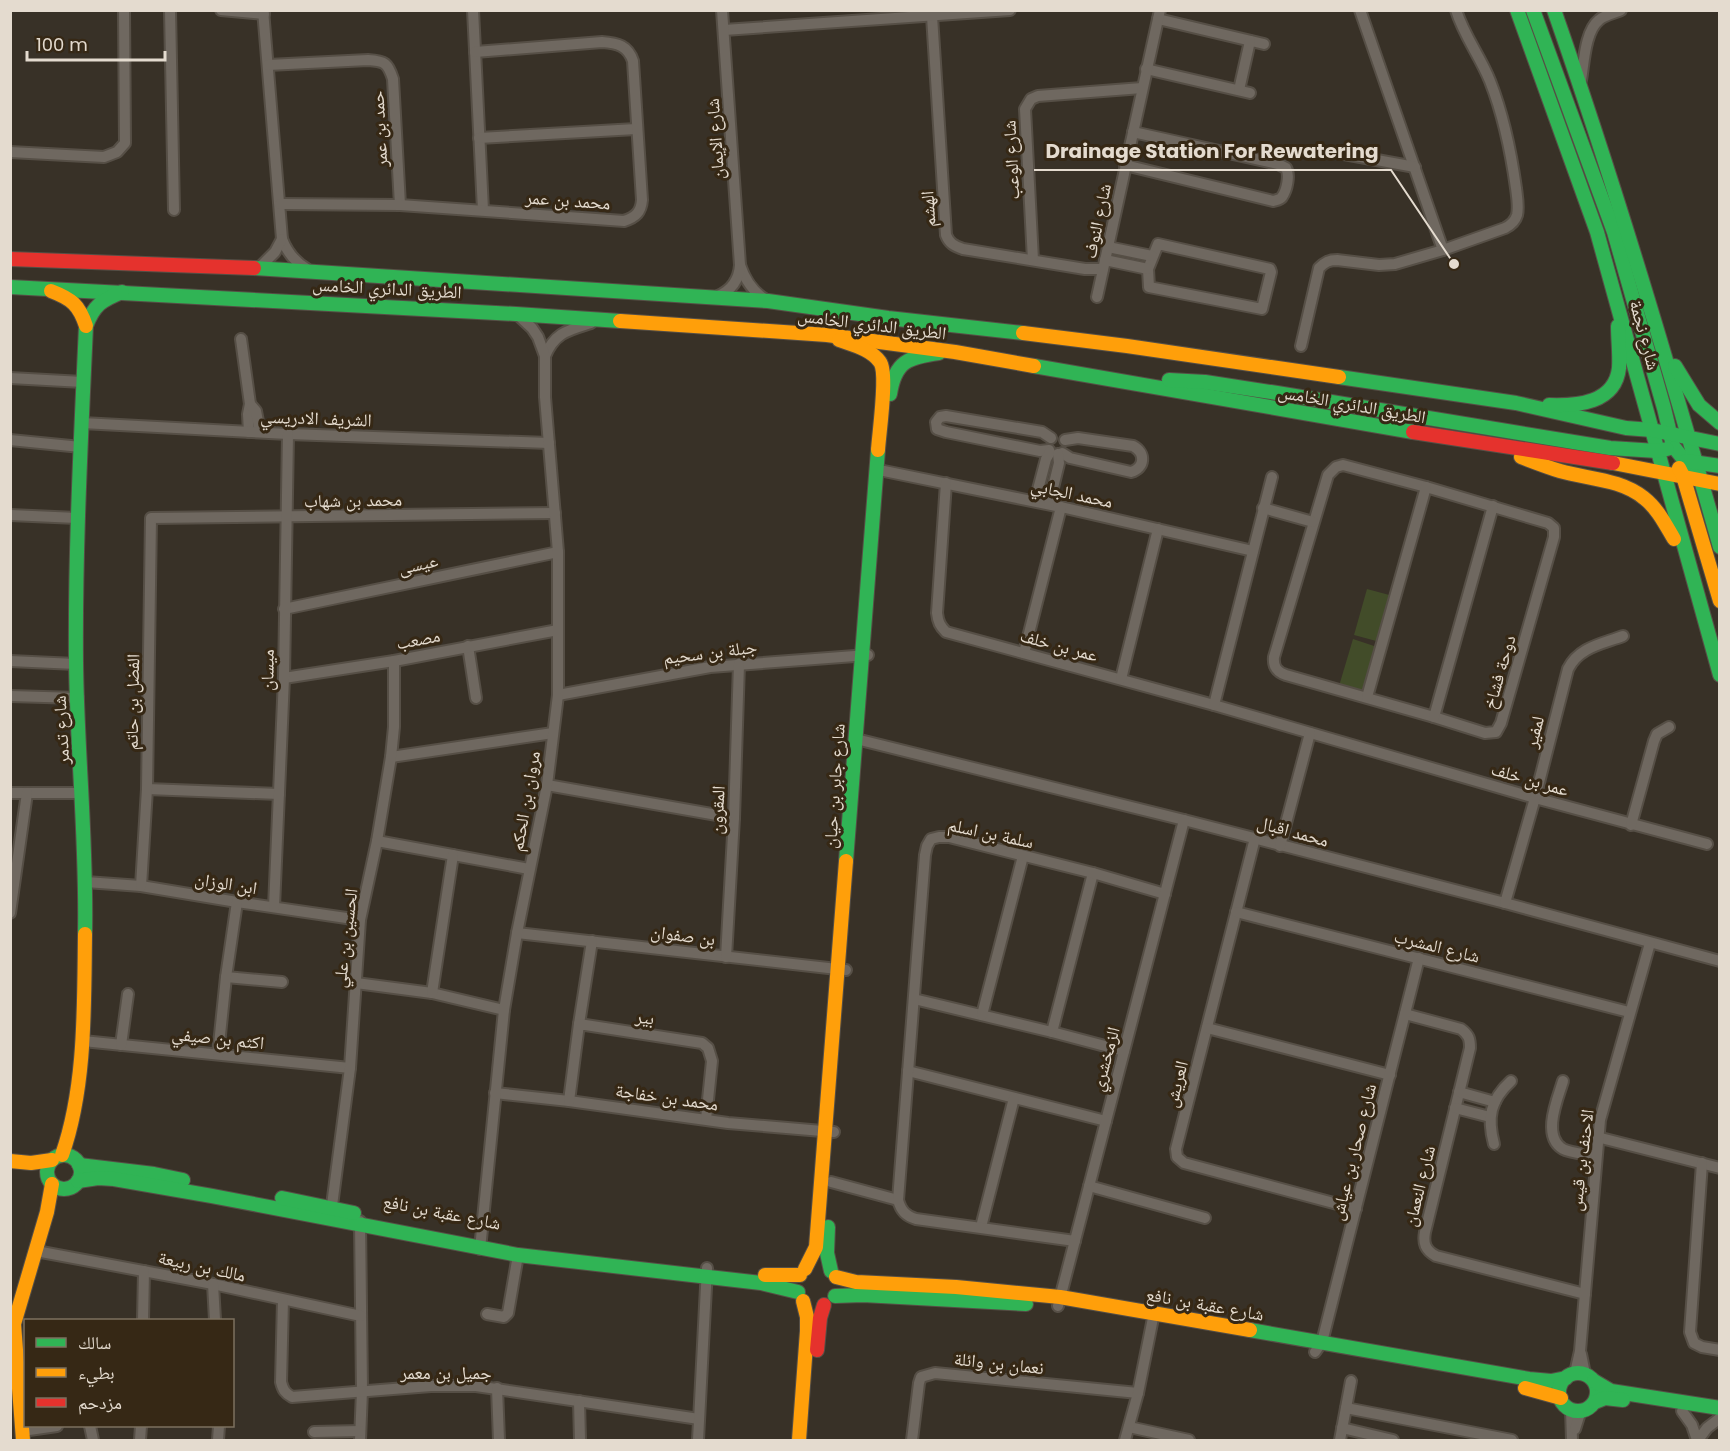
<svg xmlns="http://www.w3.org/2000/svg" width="1730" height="1451" viewBox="0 0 1730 1451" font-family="Poppins,'Noto Naskh Arabic',sans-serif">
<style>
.green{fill:#424c29}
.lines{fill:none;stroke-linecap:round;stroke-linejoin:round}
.street-casing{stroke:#564f46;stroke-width:14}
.fast-casing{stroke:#564f46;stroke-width:16}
.slow-casing{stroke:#564f46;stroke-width:16}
.jam-casing{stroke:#564f46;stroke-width:16}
.street{stroke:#6f6860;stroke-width:10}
.fast{stroke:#30b455;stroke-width:14}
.slow{stroke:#ff9f0a;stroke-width:14}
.jam{stroke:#e5322d;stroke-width:14}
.labels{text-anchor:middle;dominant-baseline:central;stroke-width:6;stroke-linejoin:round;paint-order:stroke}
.street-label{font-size:18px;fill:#e4dbcf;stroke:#362815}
.leader{fill:none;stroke:#e4dbcf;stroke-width:2}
.callout-dot{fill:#e4dbcf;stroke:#362815;stroke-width:2}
.callout-label{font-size:20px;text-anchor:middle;font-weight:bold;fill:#e4dbcf;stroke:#362815;stroke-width:6;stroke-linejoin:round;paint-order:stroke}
</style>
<rect width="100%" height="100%" fill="#383127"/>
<g class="green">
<path d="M1367,589L1393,596L1380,642L1354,635Z"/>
<path d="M1353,639L1377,647L1364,693L1339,686Z"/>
</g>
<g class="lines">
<defs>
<g id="street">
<path d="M170,10L174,210"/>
<path d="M221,10L264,14"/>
<path d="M263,10L282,239C287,252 295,262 307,269"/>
<path d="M473,10L483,210"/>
<path d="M1360,10L1443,250"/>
<path d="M932,16L946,235C949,243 954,246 963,249L1085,269H1103"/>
<path d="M1158,19L1264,44"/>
<path d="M724,30L1010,10"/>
<path d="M268,65L368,60C385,61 388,63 393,79L400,205"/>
<path d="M1146,69L1250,93"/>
<path d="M1581,80C1584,63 1585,31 1599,20C1604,15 1615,13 1621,10"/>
<path d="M1239,90L1250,41"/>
<path d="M479,138L636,129"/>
<path d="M10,152L104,157L117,152L125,143L124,10"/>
<path d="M1333,152L1415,167"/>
<path d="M1125,165L1273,201C1276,200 1280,200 1282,197C1287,190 1290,175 1286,168L1278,164L1133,132"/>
<path d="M280,204L400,205L624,221C636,217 641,212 642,200L633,61C628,46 618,43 602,42L475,52"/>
<path d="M1158,244L1270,269L1271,272L1262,309L1149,287L1148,269Z"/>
<path d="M1108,247L1152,256"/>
<path d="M1033,260L1025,109L1031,99L1038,96L1142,88"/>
<path d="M1105,260L1148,269"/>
<path d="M740,265C745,280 752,291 766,300"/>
<path d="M259,268L275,252L282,239"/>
<path d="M718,296C732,290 739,280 740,265L722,10"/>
<path d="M1097,297L1160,10"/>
<path d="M241,339L250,404L248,414L249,432"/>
<path d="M1301,346L1319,268C1325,262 1329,260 1337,260L1379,265L1395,264L1443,250L1505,228C1511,225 1515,222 1517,215C1519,207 1517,196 1516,188C1511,152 1503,114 1490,81C1480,56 1464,36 1456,10"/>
<path d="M545,356C555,332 569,330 591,323"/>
<path d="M10,378L83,382"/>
<path d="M250,404L256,411L260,432"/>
<path d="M82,423L288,434L549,443"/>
<path d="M10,440L81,447"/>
<path d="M1049,450L1040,451L946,432L937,429L936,422L940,417L946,416L1042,432L1051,438"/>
<path d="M1062,453L1070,458L1131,472C1145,468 1146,453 1133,446L1078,438L1065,440"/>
<path d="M1343,465L1426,487L1548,523L1554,528V537L1501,723L1496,732L1485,733L1434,717L1286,675C1277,672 1273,667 1274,657L1328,475L1336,467Z"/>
<path d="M884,471L1061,507L1253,551"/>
<path d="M946,483L937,613C938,622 940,626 946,632L1214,705L1535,798L1707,844"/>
<path d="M1035,501L1046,459L1050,452"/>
<path d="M1049,504L1059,463L1058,454"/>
<path d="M1263,508L1313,522"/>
<path d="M10,515L77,518"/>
<path d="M284,609L558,552"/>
<path d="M468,646L476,698"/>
<path d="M1024,653L1061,507"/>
<path d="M10,661L76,664"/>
<path d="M284,678L394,661L558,630"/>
<path d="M1121,679L1158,529"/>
<path d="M558,695L710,667L868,655"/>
<path d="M10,696L78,698"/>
<path d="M1367,697L1426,487"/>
<path d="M1214,705L1272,477"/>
<path d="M1434,717L1493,506"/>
<path d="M856,739L1184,820L1505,903L1720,961"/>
<path d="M391,757L553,733"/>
<path d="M547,785L734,818"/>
<path d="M147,789L279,794"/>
<path d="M10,793H82"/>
<path d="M1631,825L1654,741L1657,734L1669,727"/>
<path d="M1255,838L1176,1149L1177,1157L1184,1163L1356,1209"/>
<path d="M377,841L529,869"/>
<path d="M1280,846L1310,733"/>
<path d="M86,882L141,886L237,902L360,920"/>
<path d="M141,886L147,789L151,518L555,513"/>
<path d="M1505,903L1535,798L1568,669C1579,647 1602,644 1623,636"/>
<path d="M274,907L284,678L288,434"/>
<path d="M1236,912L1629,1012"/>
<path d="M10,913L27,793"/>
<path d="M517,933L846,970"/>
<path d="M726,957L734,818L739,664"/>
<path d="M226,977L282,982"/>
<path d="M356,983L432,993L504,1010"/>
<path d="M432,993L453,855"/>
<path d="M914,999L1052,1032L1124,1051"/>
<path d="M1405,1014L1461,1029C1469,1035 1470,1039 1470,1048L1425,1232C1423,1243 1425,1250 1436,1256L1585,1294"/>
<path d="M982,1015L1023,856"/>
<path d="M579,1024L592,941"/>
<path d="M1207,1028L1390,1075"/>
<path d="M1052,1032L1093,873"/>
<path d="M83,1041L350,1068"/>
<path d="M121,1045L128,994"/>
<path d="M218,1054L226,977L237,902"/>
<path d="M908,1071L1106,1121"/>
<path d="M1563,1081C1558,1098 1541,1136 1563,1149C1570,1153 1587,1154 1596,1156"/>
<path d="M1459,1092L1495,1102"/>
<path d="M495,1093L569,1101L728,1123L834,1132"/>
<path d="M569,1101L579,1024L702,1043L708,1048L712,1061L706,1119"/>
<path d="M1455,1108L1490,1117"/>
<path d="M1597,1137L1720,1168"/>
<path d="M1494,1144C1487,1118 1490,1100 1511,1081"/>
<path d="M1702,1163L1690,1332L1694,1343L1702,1347L1720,1350"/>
<path d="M831,1182L898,1200"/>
<path d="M1089,1186L1205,1218"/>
<path d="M331,1213L350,1068L360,920L377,841L391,757L394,727V661"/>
<path d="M360,1221L362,1391L360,1440"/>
<path d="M981,1227L1014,1098"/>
<path d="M1075,1241L916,1219C906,1216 901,1211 898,1200L925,855L927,846L931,839L939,837H949L1093,873L1165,894"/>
<path d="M480,1249L504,1010L517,933L547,785L558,695V552L545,397V356L538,337L532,328L518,315"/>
<path d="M36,1251L213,1284L361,1316"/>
<path d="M213,1284L215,1320"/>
<path d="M283,1300L281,1382C283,1390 285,1393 292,1397L431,1386H476L699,1419"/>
<path d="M1058,1306L1184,820"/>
<path d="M487,1314L504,1317L508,1313L518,1255"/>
<path d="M143,1320L144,1271"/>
<path d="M1315,1352L1322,1342L1419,958"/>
<path d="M1581,1354L1585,1374"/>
<path d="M1575,1373L1580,1351L1600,1120L1650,943"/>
<path d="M497,1388L499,1440"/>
<path d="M579,1401L580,1440"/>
<path d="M1346,1408L1512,1440"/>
<path d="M1571,1409L1572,1440"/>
<path d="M1682,1411L1692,1425L1697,1440"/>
<path d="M90,1426L93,1440"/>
<path d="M1129,1427L1189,1440"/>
<path d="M1342,1428L1393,1440"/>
<path d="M1575,1429L1581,1410"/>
<path d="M22,1431L57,1426"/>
<path d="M314,1432L360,1431"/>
<path d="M140,1440L141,1426"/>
<path d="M218,1440L219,1426"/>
<path d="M698,1440L707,1268"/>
<path d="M912,1440L919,1383L921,1377L935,1373L1138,1393"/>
<path d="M1125,1440L1138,1393L1154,1313"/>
<path d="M1340,1440L1351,1381"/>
<path d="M1698,1440L1707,1428L1720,1418"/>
</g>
<g id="fast">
<path d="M1517,10L1597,232L1720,675"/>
<path d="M1533,10L1614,232L1664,408L1673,446L1697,476"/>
<path d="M1554,10C1616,187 1669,367 1720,547"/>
<path d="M254,268L768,301L888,318L1023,333"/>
<path d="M10,287L516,314L620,321"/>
<path d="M1034,366L1413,432"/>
<path d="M1675,366L1699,405L1720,423"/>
<path d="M1339,377L1516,403L1626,428L1652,430L1720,444"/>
<path d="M1169,380L1205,382L1277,393L1610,448L1657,451L1667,449"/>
<path d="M890,394C895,361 909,357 939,353"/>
<path d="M1549,405C1578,406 1615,403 1619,368C1620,354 1618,340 1618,326"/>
<path d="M1686,461L1720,466"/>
<path d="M846,861L878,450"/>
<path d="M85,934C87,843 77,753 76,662C75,550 81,438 86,326C94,305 102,300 122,292"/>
<circle cx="64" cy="1172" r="17"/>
<path d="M79,1165L154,1174L183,1180"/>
<path d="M78,1181L98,1178L114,1179L212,1196L518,1255L761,1283L798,1292"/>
<path d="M282,1198L354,1213"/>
<path d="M828,1227L827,1253L831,1271"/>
<path d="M835,1296L863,1295L1026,1304"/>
<path d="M1250,1330L1529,1379L1551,1381L1566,1378"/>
<circle cx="1578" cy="1392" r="19"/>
<path d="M1594,1381L1611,1391L1720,1408"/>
<path d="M1595,1402L1605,1398L1623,1400"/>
</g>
<g id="slow">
<path d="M51,291C72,299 79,305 86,326"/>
<path d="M620,321L827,335L955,352L1034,366"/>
<path d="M1023,333L1127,346L1339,377"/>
<path d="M839,340C853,345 871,349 880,362C888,373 879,433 878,450"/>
<path d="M1521,457C1534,462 1547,467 1560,471C1588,479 1621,479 1644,498C1658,509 1665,524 1674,539"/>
<path d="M1613,463L1720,484"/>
<path d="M1679,468L1683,476L1720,601"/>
<path d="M62,1155C86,1087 84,1005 85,934"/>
<path d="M10,1161L31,1163L52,1160"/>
<path d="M805,1269L816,1247L846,861"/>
<path d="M765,1275H800"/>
<path d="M836,1277L856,1282L956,1287L1060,1297L1250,1330"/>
<path d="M1525,1388L1561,1398"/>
<path d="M23,1440L14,1324L47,1212L52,1184"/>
<path d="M799,1440L807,1331V1317L803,1301"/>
</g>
<g id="jam">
<path d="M10,259L254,268"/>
<path d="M1413,432L1613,463"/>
<path d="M817,1350L820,1318L824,1305"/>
</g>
</defs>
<use href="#street" class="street-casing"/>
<use href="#fast" class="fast-casing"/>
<use href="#slow" class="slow-casing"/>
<use href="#jam" class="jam-casing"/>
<use href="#street" class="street"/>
<use href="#fast" class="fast"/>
<use href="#slow" class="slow"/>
<use href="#jam" class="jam"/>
</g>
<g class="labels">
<g class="street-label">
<text transform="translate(379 129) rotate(-93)">حمد بن عمر</text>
<text transform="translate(715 139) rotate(-94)">شارع الإيمان</text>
<text transform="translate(1011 160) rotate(-93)">شارع الوعب</text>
<text transform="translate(568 200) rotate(4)">محمد بن عمر</text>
<text transform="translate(928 209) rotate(-94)">الهشم</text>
<text transform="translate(1097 221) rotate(-78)">شارع النوف</text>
<text transform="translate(387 288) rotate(3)">الطريق الدائري الخامس</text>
<text transform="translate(872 324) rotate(7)">الطريق الدائري الخامس</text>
<text transform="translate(1645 335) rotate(75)">شارع نجمة</text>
<text transform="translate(1352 404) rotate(10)">الطريق الدائري الخامس</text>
<text transform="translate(316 418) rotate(2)">الشريف الادريسي</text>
<text transform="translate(1072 493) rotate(12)">محمد الجابي</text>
<text transform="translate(353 500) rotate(-1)">محمد بن شهاب</text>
<text transform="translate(418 564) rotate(-12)">عيسى</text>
<text transform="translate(418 639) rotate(-11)">مصعب</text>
<text transform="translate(1059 645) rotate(15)">عمر بن خلف</text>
<text transform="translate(710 652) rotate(-7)">جبلة بن سحيم</text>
<text transform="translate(267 670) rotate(-89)">ميسان</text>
<text transform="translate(1499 672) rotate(-74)">دوحة فشاخ</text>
<text transform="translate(132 702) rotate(-89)">الفضل بن حاتم</text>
<text transform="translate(61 730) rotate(-93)">شارع تدمر</text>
<text transform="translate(1534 732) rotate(-76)">لمفير</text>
<text transform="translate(1530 779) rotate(16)">عمر بن خلف</text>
<text transform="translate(834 786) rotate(-86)">شارع جابر بن حيان</text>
<text transform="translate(525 801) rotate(-80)">مروان بن الحكم</text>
<text transform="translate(717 810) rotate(-87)">المقرون</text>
<text transform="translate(1293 831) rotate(15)">محمد اقبال</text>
<text transform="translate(991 833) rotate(12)">سلمة بن اسلم</text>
<text transform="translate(226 883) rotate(9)">ابن الوزان</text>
<text transform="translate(683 935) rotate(7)">بن صفوان</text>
<text transform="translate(345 938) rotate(-83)">الحسين بن علي</text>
<text transform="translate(1437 946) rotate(14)">شارع المشرب</text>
<text transform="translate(645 1017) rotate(8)">بير</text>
<text transform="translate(218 1038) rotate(6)">اكثم بن صيفي</text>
<text transform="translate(1105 1059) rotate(-75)">الزمخشري</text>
<text transform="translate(1176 1084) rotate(-76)">العريش</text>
<text transform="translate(667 1097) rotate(8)">محمد بن خفاجة</text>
<text transform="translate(1353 1152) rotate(-76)">شارع صحار بن عياش</text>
<text transform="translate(1581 1160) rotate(-83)">الاحنف بن قيس</text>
<text transform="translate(1419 1186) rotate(-76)">شارع النعمان</text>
<text transform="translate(442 1212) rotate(11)">شارع عقبة بن نافع</text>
<text transform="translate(202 1266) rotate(12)">مالك بن ربيعة</text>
<text transform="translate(1205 1304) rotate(10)">شارع عقبة بن نافع</text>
<text transform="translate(999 1363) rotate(6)">نعمان بن وائلة</text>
<text x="446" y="1372">جميل بن معمر</text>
</g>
</g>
<path class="leader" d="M1454 264L1391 170H1034"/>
<circle class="callout-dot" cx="1454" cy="264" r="6"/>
<g class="callout-label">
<text x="1212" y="158">Drainage Station For Rewatering</text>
</g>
<rect width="1730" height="1451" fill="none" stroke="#e4dbcf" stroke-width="24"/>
<rect x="24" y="1319" width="210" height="108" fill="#362815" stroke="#7c705f" stroke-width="1.5"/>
<rect x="36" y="1338" width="30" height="9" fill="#30b455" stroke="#7c705f" stroke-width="1.5"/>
<text x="78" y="1349" font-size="18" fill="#e4dbcf">سالك</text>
<rect x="36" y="1368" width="30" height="9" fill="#ff9f0a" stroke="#7c705f" stroke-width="1.5"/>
<text x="78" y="1379" font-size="18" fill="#e4dbcf">بطيء</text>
<rect x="36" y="1398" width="30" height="9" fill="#e5322d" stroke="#7c705f" stroke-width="1.5"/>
<text x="78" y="1409" font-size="18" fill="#e4dbcf">مزدحم</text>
<path d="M27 51v9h138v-9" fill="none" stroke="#e4dbcf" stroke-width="3"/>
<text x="36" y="51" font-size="18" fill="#e4dbcf" stroke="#362815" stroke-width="4.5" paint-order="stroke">100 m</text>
</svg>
